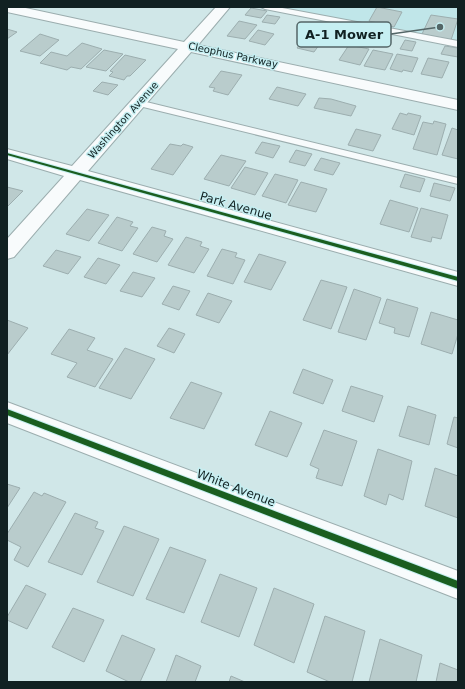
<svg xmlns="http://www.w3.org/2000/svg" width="465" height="689" viewBox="0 0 465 689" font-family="'DejaVu Sans',sans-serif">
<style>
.built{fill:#c0e6e9}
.building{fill:#b9cccc;stroke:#9caeaf}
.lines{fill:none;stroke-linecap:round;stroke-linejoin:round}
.service-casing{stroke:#9badae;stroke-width:2}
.minor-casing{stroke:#9badae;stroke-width:2}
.service{fill:#f8fbfc;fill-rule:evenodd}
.minor{fill:#f8fbfc;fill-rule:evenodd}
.cycleway-casing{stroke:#c6eff2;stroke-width:2}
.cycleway{fill:#1b5e20;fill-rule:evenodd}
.labels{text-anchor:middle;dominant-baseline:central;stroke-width:3;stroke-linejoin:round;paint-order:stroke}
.far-street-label{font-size:10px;fill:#112122;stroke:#c6eff2}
.street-label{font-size:12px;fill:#112122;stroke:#c6eff2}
.leader{fill:none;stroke:#546667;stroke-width:1.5}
.callout-dot{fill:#546667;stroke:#c6eff2;stroke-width:1.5}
.callout{fill:#c6eff2;stroke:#546667;stroke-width:1.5}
.callout-label{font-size:13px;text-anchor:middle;font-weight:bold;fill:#112122}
</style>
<rect width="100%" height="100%" fill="#d0e7e8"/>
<path class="built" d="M265,7H458V44Z"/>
<g class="building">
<path d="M377,7L402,12L394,27L369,21Z"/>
<path d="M251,8L267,11L261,18L245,15Z"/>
<path d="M267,15L280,17L275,24L262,22Z"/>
<path d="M431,15L458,19L451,40L422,34Z"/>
<path d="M239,21L257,25L245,39L227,36Z"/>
<path d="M7,29L17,32L7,39Z"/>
<path d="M258,30L274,34L265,45L249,41Z"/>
<path d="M40,34L59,40L40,56L20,51Z"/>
<path d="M305,37L322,41L314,52L297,48Z"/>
<path d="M405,40L416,42L412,51L400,49Z"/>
<path d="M82,43L102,49L81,69L71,67L67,70L40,63L51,52L67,56Z"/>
<path d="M349,45L369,49L360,65L339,60Z"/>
<path d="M445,46L458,48V57L441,54Z"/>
<path d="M104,50L123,54L106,71L86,67Z"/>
<path d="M373,50L393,54L385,70L364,66Z"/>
<path d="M397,54L418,58L412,72L403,70L402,72L390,69Z"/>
<path d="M125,55L146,60L130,76H127L124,80L109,76L113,72L110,71Z"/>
<path d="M428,58L449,62L442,78L421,74Z"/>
<path d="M221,71L242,75L228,95L213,91L215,88L209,87Z"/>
<path d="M102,82L118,85L108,95L93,91Z"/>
<path d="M277,87L306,94L298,106L269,99Z"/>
<path d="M319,98L331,99L356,106L351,116L314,108Z"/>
<path d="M400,113L407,115L408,113L421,116L414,135L392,129Z"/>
<path d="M434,121L446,124L437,155L413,149L423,122L433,124Z"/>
<path d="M452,128L458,130V159L442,155Z"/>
<path d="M356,129L381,135L373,151L348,145Z"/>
<path d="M262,142L280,146L273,158L255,153Z"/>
<path d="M170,144L181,146L183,144L193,147L173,175L151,169Z"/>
<path d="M296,150L312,154L305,166L289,162Z"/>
<path d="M221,155L246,161L229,186L204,179Z"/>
<path d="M321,158L340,163L333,175L314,170Z"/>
<path d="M245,167L268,173L255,195L231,188Z"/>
<path d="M275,174L298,180L286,203L262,196Z"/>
<path d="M405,174L425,179L420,192L400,187Z"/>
<path d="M301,182L327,189L316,212L288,205Z"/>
<path d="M434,183L455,188L450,201L430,196Z"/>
<path d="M7,187L23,191L7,207Z"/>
<path d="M390,200L418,208L409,232L380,224Z"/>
<path d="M421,208L448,215L441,239L432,237L431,242L411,237Z"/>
<path d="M87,209L109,215L89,241L66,234Z"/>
<path d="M117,217L133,222L130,226L138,228L122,251L98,243Z"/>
<path d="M152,227L166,231L164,236L173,239L157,262L133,254Z"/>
<path d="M186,237L202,242L200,246L209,249L194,273L168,265Z"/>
<path d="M222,249L237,253L235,257L245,260L233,284L207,276Z"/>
<path d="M56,250L81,257L68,274L43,266Z"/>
<path d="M259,254L286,262L271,290L244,282Z"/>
<path d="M98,258L120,265L106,284L84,277Z"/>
<path d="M133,272L155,278L142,297L120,291Z"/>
<path d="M321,280L347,287L331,329L303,320Z"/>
<path d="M173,286L190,291L179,310L162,304Z"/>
<path d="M354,289L381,298L366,340L338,332Z"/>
<path d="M208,293L232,301L219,323L196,315Z"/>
<path d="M387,299L418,308L409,337L394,333L395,328L379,323Z"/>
<path d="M431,312L458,320V334L452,354L421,344Z"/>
<path d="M7,320L28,328L7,355Z"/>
<path d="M169,328L185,334L174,353L157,346Z"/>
<path d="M69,329L95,338L87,350L113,359L95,387L67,377L77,363L51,354Z"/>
<path d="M125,348L155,359L131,399L99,388Z"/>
<path d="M303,369L333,380L323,404L293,393Z"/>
<path d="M191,382L222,393L204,429L170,418Z"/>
<path d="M351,386L383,396L374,422L342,411Z"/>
<path d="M408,406L436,415L429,445L399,436Z"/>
<path d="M270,411L302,423L287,457L255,445Z"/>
<path d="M454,417L458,418V448L447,444Z"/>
<path d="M324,430L357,441L342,486L316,478L319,469L310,465Z"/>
<path d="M378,449L412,461L403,500L389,494L386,505L364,496Z"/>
<path d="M435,468L458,476V518L425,506Z"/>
<path d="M7,484L20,488L7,508Z"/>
<path d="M34,492L42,496L44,493L66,502L28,567L14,560L21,547L7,540V534Z"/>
<path d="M75,513L98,522L95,528L104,531L82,575L48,562Z"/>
<path d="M124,526L159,539L133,596L97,582Z"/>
<path d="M170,547L206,560L184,613L146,599Z"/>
<path d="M220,574L257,588L239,637L201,622Z"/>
<path d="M26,585L46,594L27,629L7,620V617Z"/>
<path d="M274,588L314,604L294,663L254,645Z"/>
<path d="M73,608L104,620L84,662L52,647Z"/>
<path d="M325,616L365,631L352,682H330L307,672Z"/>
<path d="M122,635L155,649L140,682H129L106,671Z"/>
<path d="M380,639L422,655L416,682H369Z"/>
<path d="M176,655L201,666L195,682H166Z"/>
<path d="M440,663L458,670V682H436Z"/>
<path d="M231,676L245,682H229Z"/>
</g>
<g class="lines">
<defs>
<g id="service">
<path d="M261,7H277L458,41V47L265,9Z"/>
<path d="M138,100L458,178V184L135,105L133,103Z"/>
</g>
<g id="minor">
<path d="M7,7H21L184,42L216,7H230L198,45L458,100V110L191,52L88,171L458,272V286L80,180L14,257L7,259V239L64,176L7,159V149L72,166L178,49L7,12Z"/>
<path d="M7,402L458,571V599L7,423Z"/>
</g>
</defs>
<use href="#service" class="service-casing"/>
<use href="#minor" class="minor-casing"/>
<use href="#service" class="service"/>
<use href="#minor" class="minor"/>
<defs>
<g id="cycleway">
<path d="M7,153L458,277V281L7,155Z"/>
<path d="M7,409L458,581V589L7,415Z"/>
</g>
</defs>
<use href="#cycleway" class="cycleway-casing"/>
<use href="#cycleway" class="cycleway"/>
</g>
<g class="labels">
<g class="far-street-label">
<text transform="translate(233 55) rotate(12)">Cleophus Parkway</text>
<text transform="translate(123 120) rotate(-48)">Washington Avenue</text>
</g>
<g class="street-label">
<text transform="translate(236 206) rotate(16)">Park Avenue</text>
<text transform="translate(236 488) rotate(21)">White Avenue</text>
</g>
</g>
<path class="leader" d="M440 27L391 34"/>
<circle class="callout-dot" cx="440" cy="27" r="4"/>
<rect class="callout" x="297" y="22" width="94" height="25" rx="4"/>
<g class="callout-label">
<text x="344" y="39">A-1 Mower</text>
</g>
<rect width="465" height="689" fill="none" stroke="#112122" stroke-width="16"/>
</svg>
